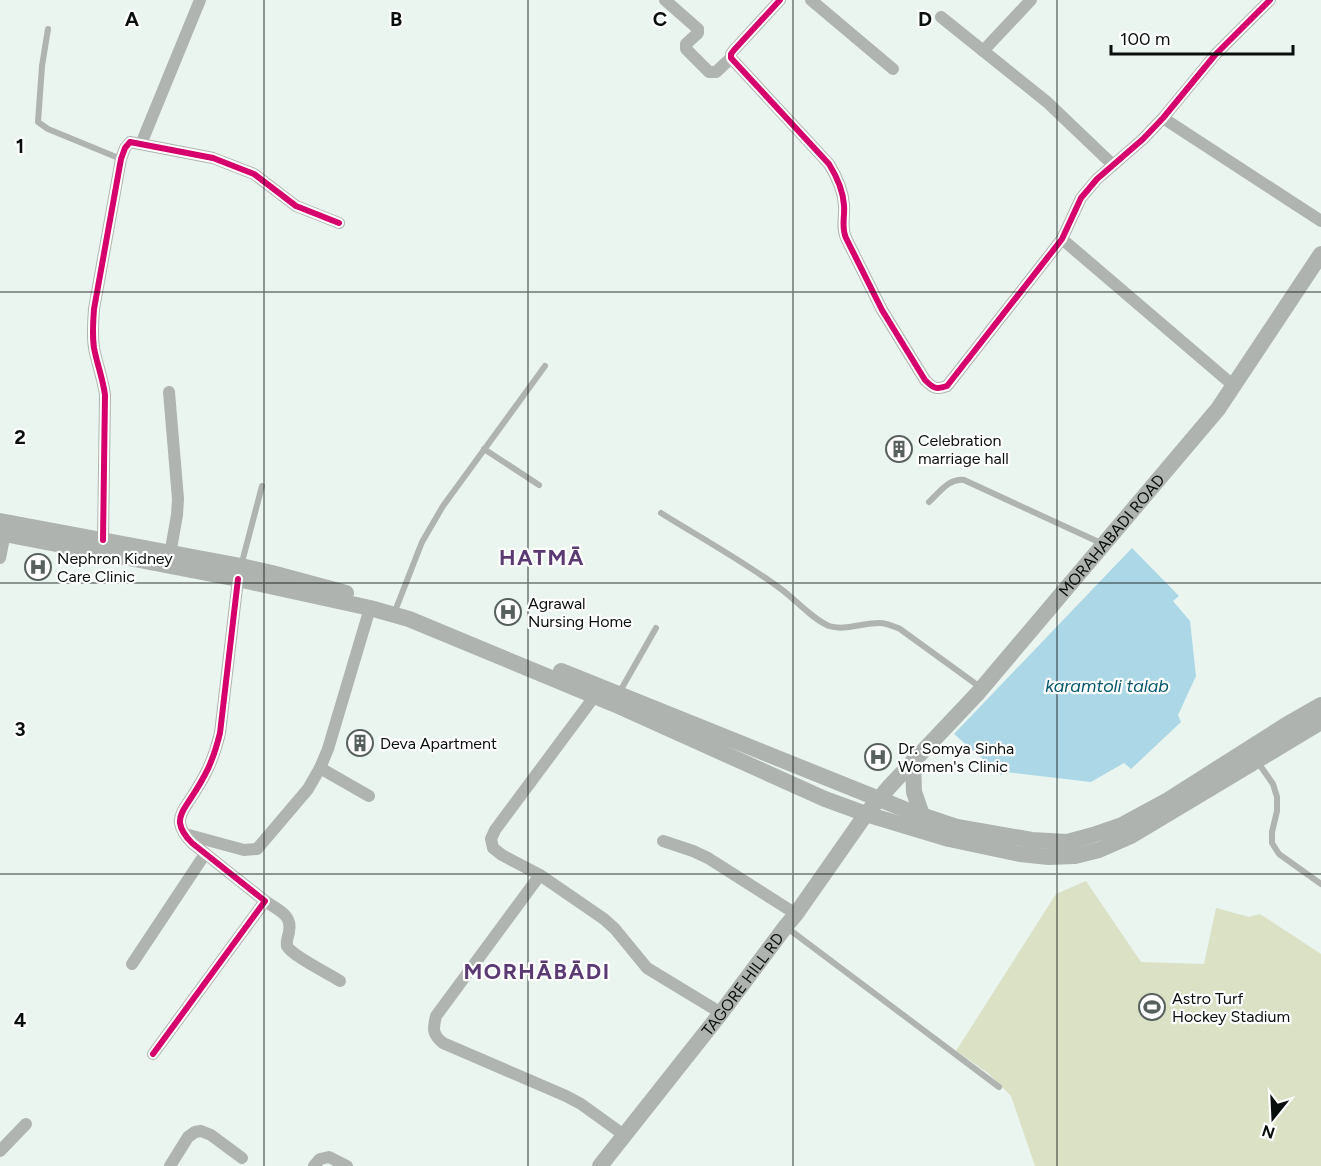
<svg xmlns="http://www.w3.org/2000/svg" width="1321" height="1166" viewBox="0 0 1321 1166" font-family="Figtree,sans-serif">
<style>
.green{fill:#dae1c5}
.water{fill:#abd7e6}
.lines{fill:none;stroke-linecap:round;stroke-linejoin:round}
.lane{stroke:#b0b4b0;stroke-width:6}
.street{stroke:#b0b4b0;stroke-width:12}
.secondary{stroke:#aeb3af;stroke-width:16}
.cycleway-casing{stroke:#fff;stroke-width:10}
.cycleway{stroke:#d6006c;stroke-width:6}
.grid{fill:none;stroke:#080f0c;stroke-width:1.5;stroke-opacity:0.55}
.labels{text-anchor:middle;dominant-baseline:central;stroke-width:4.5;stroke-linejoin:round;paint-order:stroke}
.poi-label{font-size:16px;fill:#080f0c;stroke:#fff;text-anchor:start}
.street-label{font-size:16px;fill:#080f0c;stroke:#fff}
.water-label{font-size:18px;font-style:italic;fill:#04566d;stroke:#fff}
.district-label{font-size:22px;font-weight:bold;letter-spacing:1.5px;fill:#5b3a74;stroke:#fff}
.grid-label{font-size:20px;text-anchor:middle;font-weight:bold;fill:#080f0c;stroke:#fff;stroke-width:4.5;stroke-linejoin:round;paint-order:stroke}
</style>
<rect width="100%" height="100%" fill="#eaf5f0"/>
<path class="green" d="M1086,881L1141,962L1204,964L1216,908L1249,917L1260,914L1321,954V1166H1035L1011,1096L988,1073L956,1051L1056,894Z"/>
<path class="water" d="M1132,548L1179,596L1173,601L1190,621L1196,676L1178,715L1181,722L1131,769L1124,763L1091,782L1006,772L1001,775L954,734Z"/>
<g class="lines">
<g class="lane">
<path d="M48,29L42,66L38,122L48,129L121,159"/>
<path d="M484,449L539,485"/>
<path d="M929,502C940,492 949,478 964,480L1103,544"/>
<path d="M661,513C701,538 743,561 781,589C796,600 812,619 829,626C844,631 863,623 879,623C887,623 893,626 900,629L980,687"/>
<path d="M241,566L262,486"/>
<path d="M397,606L422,542L443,506L545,366"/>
<path d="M619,693L656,628"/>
<path d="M1257,761L1273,784L1277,797V811L1272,832V843L1279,854L1321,884"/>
<path d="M786,927L999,1087"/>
</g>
<g class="street">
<path d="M665,0L698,29V33L686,44V49L709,72H716L731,58"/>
<path d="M780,0L734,50L731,54V58L829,164C837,177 843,190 844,205C845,217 841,227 846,238L882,310L925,380C933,388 936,390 947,386L1062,239L1081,198L1097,179L1143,139L1163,118L1215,55L1270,0"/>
<path d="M811,0L893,69"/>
<path d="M941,17L1047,102L1113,165"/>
<path d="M983,51L1031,0"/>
<path d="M1163,118L1321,221"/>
<path d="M141,144L200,0"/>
<path d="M1062,239L1234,386"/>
<path d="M169,392L178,499L177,515L169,560"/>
<path d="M103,540L105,395C103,379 97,364 94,348C92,335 93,322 94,309L121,159L125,148L130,142L213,158L254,174L296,206L339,223"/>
<path d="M0,558L5,533"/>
<path d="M594,697L495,830L491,839L493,848L502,855L540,875L604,919L615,929L647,968L721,1013"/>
<path d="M320,768L369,796"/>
<path d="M185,834L244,850L257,849L308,789L320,768L328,749L370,608"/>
<path d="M663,841L693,851L708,858L796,914"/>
<path d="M540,875L436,1016C433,1029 432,1034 443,1043L566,1096L581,1104L624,1135"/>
<path d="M265,901C277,909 293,915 289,932C288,937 286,941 287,946C291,955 329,974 340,981"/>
<path d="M132,964L205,854"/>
<path d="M153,1054L265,901L192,843C187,838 181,830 180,823C179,815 185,807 189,801C205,777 213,762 220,733L238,579"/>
<path d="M0,1151L26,1124"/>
<path d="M170,1166L188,1137L195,1132L201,1131L211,1135L242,1158"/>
<path d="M314,1166L320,1159L329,1157L347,1166"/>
</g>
<g class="secondary">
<path d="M0,521L241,566L272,573L346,593"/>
<path d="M0,533L238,579L370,608L409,619L614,704L825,799L866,814L949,839L1020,854L1049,857L1075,856L1099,850L1131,836L1321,722"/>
<path d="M561,671L904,809L957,827L1032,840L1067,842L1093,835L1122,825L1168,800L1286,725L1321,705"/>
<path d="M913,761L914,792L922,815"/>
<path id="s1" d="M600,1166L721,1013L786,926L796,914L866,814L890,786L977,694L1218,409L1321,254"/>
</g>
<defs>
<g id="cycleway">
<path d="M780,0L734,50L731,54V58L829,164C837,177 843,190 844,205C845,217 841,227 846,238L882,310L925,380C933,388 936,390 947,386L1062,239L1081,198L1097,179L1143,139L1163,118L1215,55L1270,0"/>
<path d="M103,540L105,395C103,379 97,364 94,348C92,335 93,322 94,309L121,159L125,148L130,142L213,158L254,174L296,206L339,223"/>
<path d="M153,1054L265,901L192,843C187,838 181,830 180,823C179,815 185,807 189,801C205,777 213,762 220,733L238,579"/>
</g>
</defs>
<use href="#cycleway" class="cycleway-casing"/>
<use href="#cycleway" class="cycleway"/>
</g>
<path class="grid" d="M264,0V1166M528,0V1166M793,0V1166M1057,0V1166M0,292H1321M0,583H1321M0,874H1321"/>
<defs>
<symbol id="building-ring" viewBox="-11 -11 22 22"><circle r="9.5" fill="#fff" stroke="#57605c" stroke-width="1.5"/><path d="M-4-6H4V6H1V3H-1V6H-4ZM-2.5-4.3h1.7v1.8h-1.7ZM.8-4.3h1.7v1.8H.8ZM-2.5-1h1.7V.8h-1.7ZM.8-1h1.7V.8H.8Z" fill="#57605c"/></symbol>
<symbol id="hospital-ring" viewBox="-11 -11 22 22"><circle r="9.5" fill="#fff" stroke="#57605c" stroke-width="1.5"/><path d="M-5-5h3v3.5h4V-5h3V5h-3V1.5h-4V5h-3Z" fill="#57605c"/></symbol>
<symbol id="stadium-ring" viewBox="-11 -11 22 22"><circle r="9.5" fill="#fff" stroke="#57605c" stroke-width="1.5"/><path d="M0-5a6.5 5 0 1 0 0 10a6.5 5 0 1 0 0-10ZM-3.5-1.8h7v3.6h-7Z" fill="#57605c"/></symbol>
</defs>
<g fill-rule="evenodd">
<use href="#building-ring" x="884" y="434" width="30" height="30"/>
<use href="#hospital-ring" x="23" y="552" width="30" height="30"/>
<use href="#hospital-ring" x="493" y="597" width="30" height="30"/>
<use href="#building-ring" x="345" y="728" width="30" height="30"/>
<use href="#hospital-ring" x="863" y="742" width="30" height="30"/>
<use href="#stadium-ring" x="1137" y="992" width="30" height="30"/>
</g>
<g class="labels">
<g class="poi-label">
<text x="918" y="440">Celebration<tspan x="918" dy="18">marriage hall</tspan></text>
<text x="57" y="558">Nephron Kidney<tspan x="57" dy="18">Care Clinic</tspan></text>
<text x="528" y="603">Agrawal<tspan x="528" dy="18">Nursing Home</tspan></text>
<text x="380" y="743">Deva Apartment</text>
<text x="898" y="748">Dr. Somya Sinha<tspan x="898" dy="18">Women's Clinic</tspan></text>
<text x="1172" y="998">Astro Turf<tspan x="1172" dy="18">Hockey Stadium</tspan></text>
</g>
<g class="street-label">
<text stroke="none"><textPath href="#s1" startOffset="813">MORAHABADI ROAD</textPath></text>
<text stroke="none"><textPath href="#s1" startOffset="231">TAGORE HILL RD</textPath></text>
</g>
<g class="water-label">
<text x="1107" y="686">karamtoli talab</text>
</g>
<g class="district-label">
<text x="542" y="557">HATMĀ</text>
<text x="537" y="971">MORHĀBĀDI</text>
</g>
</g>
<g class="grid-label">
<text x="132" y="26">A</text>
<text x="396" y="26">B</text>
<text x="660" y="26">C</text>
<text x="925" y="26">D</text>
<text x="20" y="153">1</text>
<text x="20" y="444">2</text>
<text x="20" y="736">3</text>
<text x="20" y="1027">4</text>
</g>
<g transform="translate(1273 1118) rotate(198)" stroke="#ffffff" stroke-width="4.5" paint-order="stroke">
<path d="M0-4.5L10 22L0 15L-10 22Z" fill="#080f0c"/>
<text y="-9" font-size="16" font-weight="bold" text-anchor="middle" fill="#080f0c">N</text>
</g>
<path d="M1111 45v9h182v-9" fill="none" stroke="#080f0c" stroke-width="3"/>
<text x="1120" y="45" font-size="18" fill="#080f0c" stroke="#ffffff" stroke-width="4.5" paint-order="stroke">100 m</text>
</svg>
